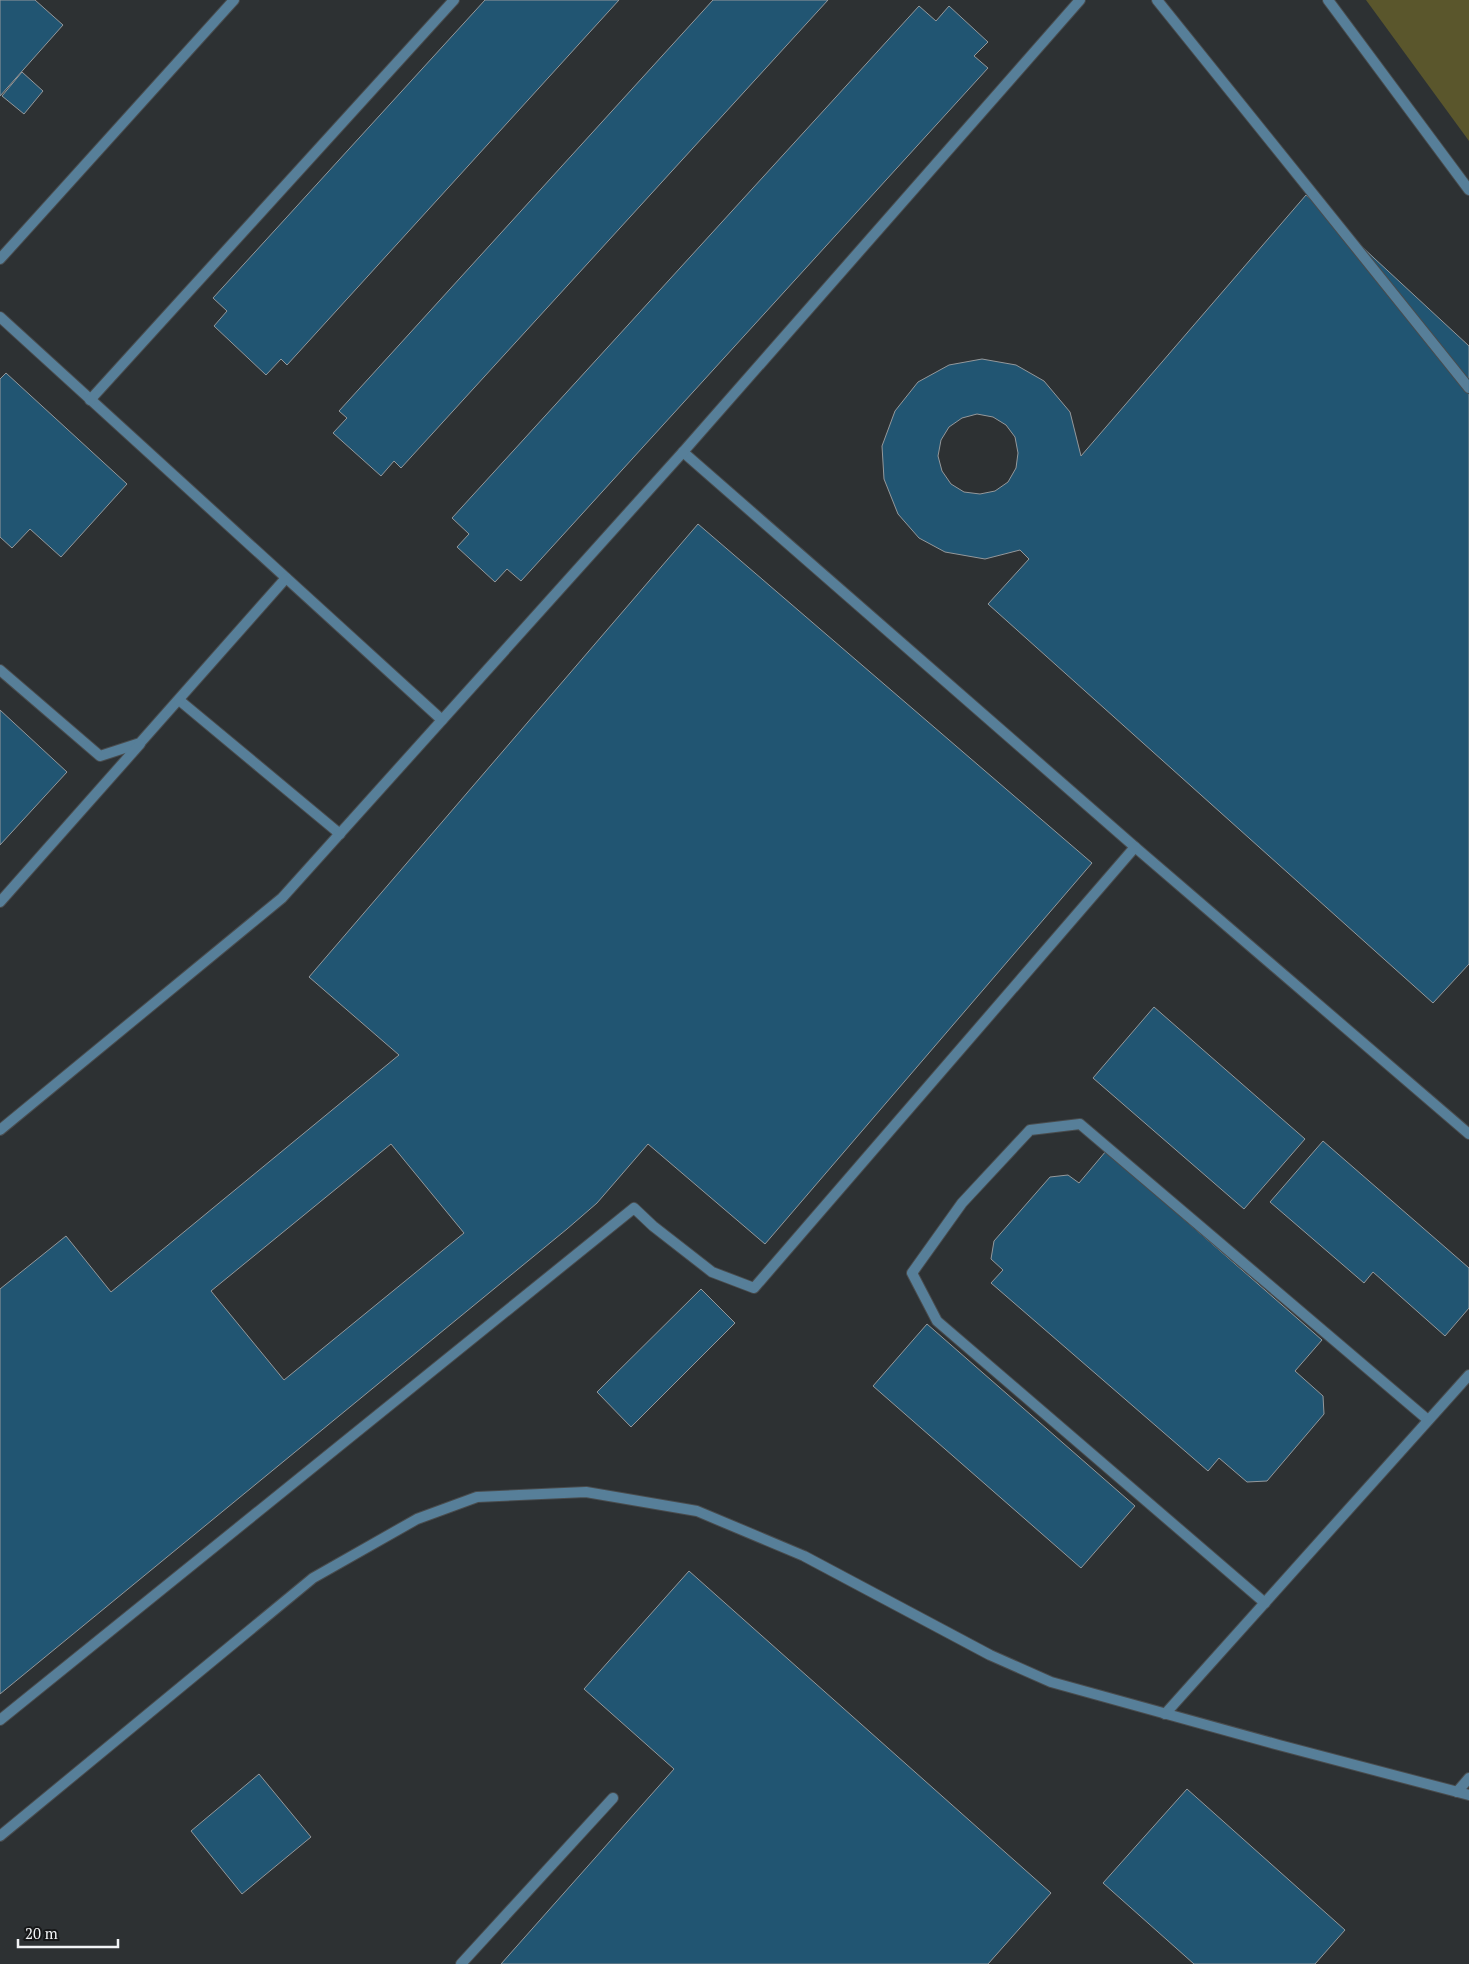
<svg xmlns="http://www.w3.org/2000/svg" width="1469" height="1964" viewBox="0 0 1469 1964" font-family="'PT Serif',serif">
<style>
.green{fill:#5a562c}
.building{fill:#215572;stroke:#94989b;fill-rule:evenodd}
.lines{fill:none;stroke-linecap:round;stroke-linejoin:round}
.lane-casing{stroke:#494c4e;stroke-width:12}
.lane{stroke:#577f99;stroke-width:10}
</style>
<rect width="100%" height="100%" fill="#2d3133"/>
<path class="green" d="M1366,0H1469V141Z"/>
<g class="building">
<path d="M0,0H35L63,25L0,96Z"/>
<path d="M485,0H619L287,365L281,359L266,375L214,326L227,311L213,298Z"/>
<path d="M713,0H828L401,468L394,461L381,476L333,433L347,418L339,411Z"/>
<path d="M919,6L936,21L949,6L988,42L974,56L988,68L521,581L507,569L495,582L457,547L469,534L452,518Z"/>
<path d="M22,72L43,91L24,114L2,96Z"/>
<path d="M1306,195L1469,346V964L1433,1003L988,604L1029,559L1020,550L985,559L945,552L919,538L898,514L884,479L882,446L895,411L918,382L949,365L982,359L1016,365L1044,381L1070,412L1081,456ZM977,414L993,417L1006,425L1015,437L1018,453L1016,468L1008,482L995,491L980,494L964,492L951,484L942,471L938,456L941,440L949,427L962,418Z"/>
<path d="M6,373L127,484L61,557L30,529L12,548L0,537V379Z"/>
<path d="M698,524L1092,863L765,1244L648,1144L597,1203L567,1229L0,1694V1289L66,1236L111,1292L399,1055L309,977ZM391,1144L464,1233L284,1380L211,1291Z"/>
<path d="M0,710L67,772L0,845Z"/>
<path d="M1154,1007L1305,1139L1244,1209L1093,1078Z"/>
<path d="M1323,1141L1469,1268V1308L1445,1336L1373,1272L1364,1283L1270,1202Z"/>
<path d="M1106,1151L1322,1340L1295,1371L1323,1396L1324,1414L1267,1481L1247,1482L1219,1458L1208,1471L991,1283L1003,1270L991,1259L994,1241L1050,1177L1068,1175L1079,1183Z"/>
<path d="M701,1289L735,1323L631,1427L597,1392Z"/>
<path d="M927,1324L1135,1506L1081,1568L873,1386Z"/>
<path d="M689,1571L1051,1893L988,1964H501L674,1769L584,1689Z"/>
<path d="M259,1774L311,1837L242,1894L191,1831Z"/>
<path d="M1187,1789L1345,1930L1315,1964H1194L1103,1883Z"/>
</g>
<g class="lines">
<defs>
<g id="lane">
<path d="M1157,0L1469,388"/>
<path d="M1328,0L1469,190"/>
<path d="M0,259L234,0"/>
<path d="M0,317L442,720"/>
<path d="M90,400L454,0"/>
<path d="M683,452L1135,847L1469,1134"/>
<path d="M0,670L100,756L140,743L286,578"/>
<path d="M179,700L340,834"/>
<path d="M0,902L140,744"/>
<path d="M0,1130L282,898L683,452L1080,0"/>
<path d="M1265,1603L937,1321L912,1273L962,1203L1030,1130L1080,1124L1428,1420"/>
<path d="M1165,1714L1469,1375"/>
<path d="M0,1720L634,1208L653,1226L712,1272L754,1288L1135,847"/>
<path d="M1457,1792L1469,1778"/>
<path d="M0,1836L313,1578L417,1519L477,1497L586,1492L697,1511L804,1556L990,1655L1051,1682L1279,1745L1469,1795"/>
<path d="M461,1964L613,1798"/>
</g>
</defs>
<use href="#lane" class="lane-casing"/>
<use href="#lane" class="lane"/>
</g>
<path d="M18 1939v8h100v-8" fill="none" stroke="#f2f4f6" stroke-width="2.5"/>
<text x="25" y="1939" font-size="15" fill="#f2f4f6" stroke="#171819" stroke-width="4" paint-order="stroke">20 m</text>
</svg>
